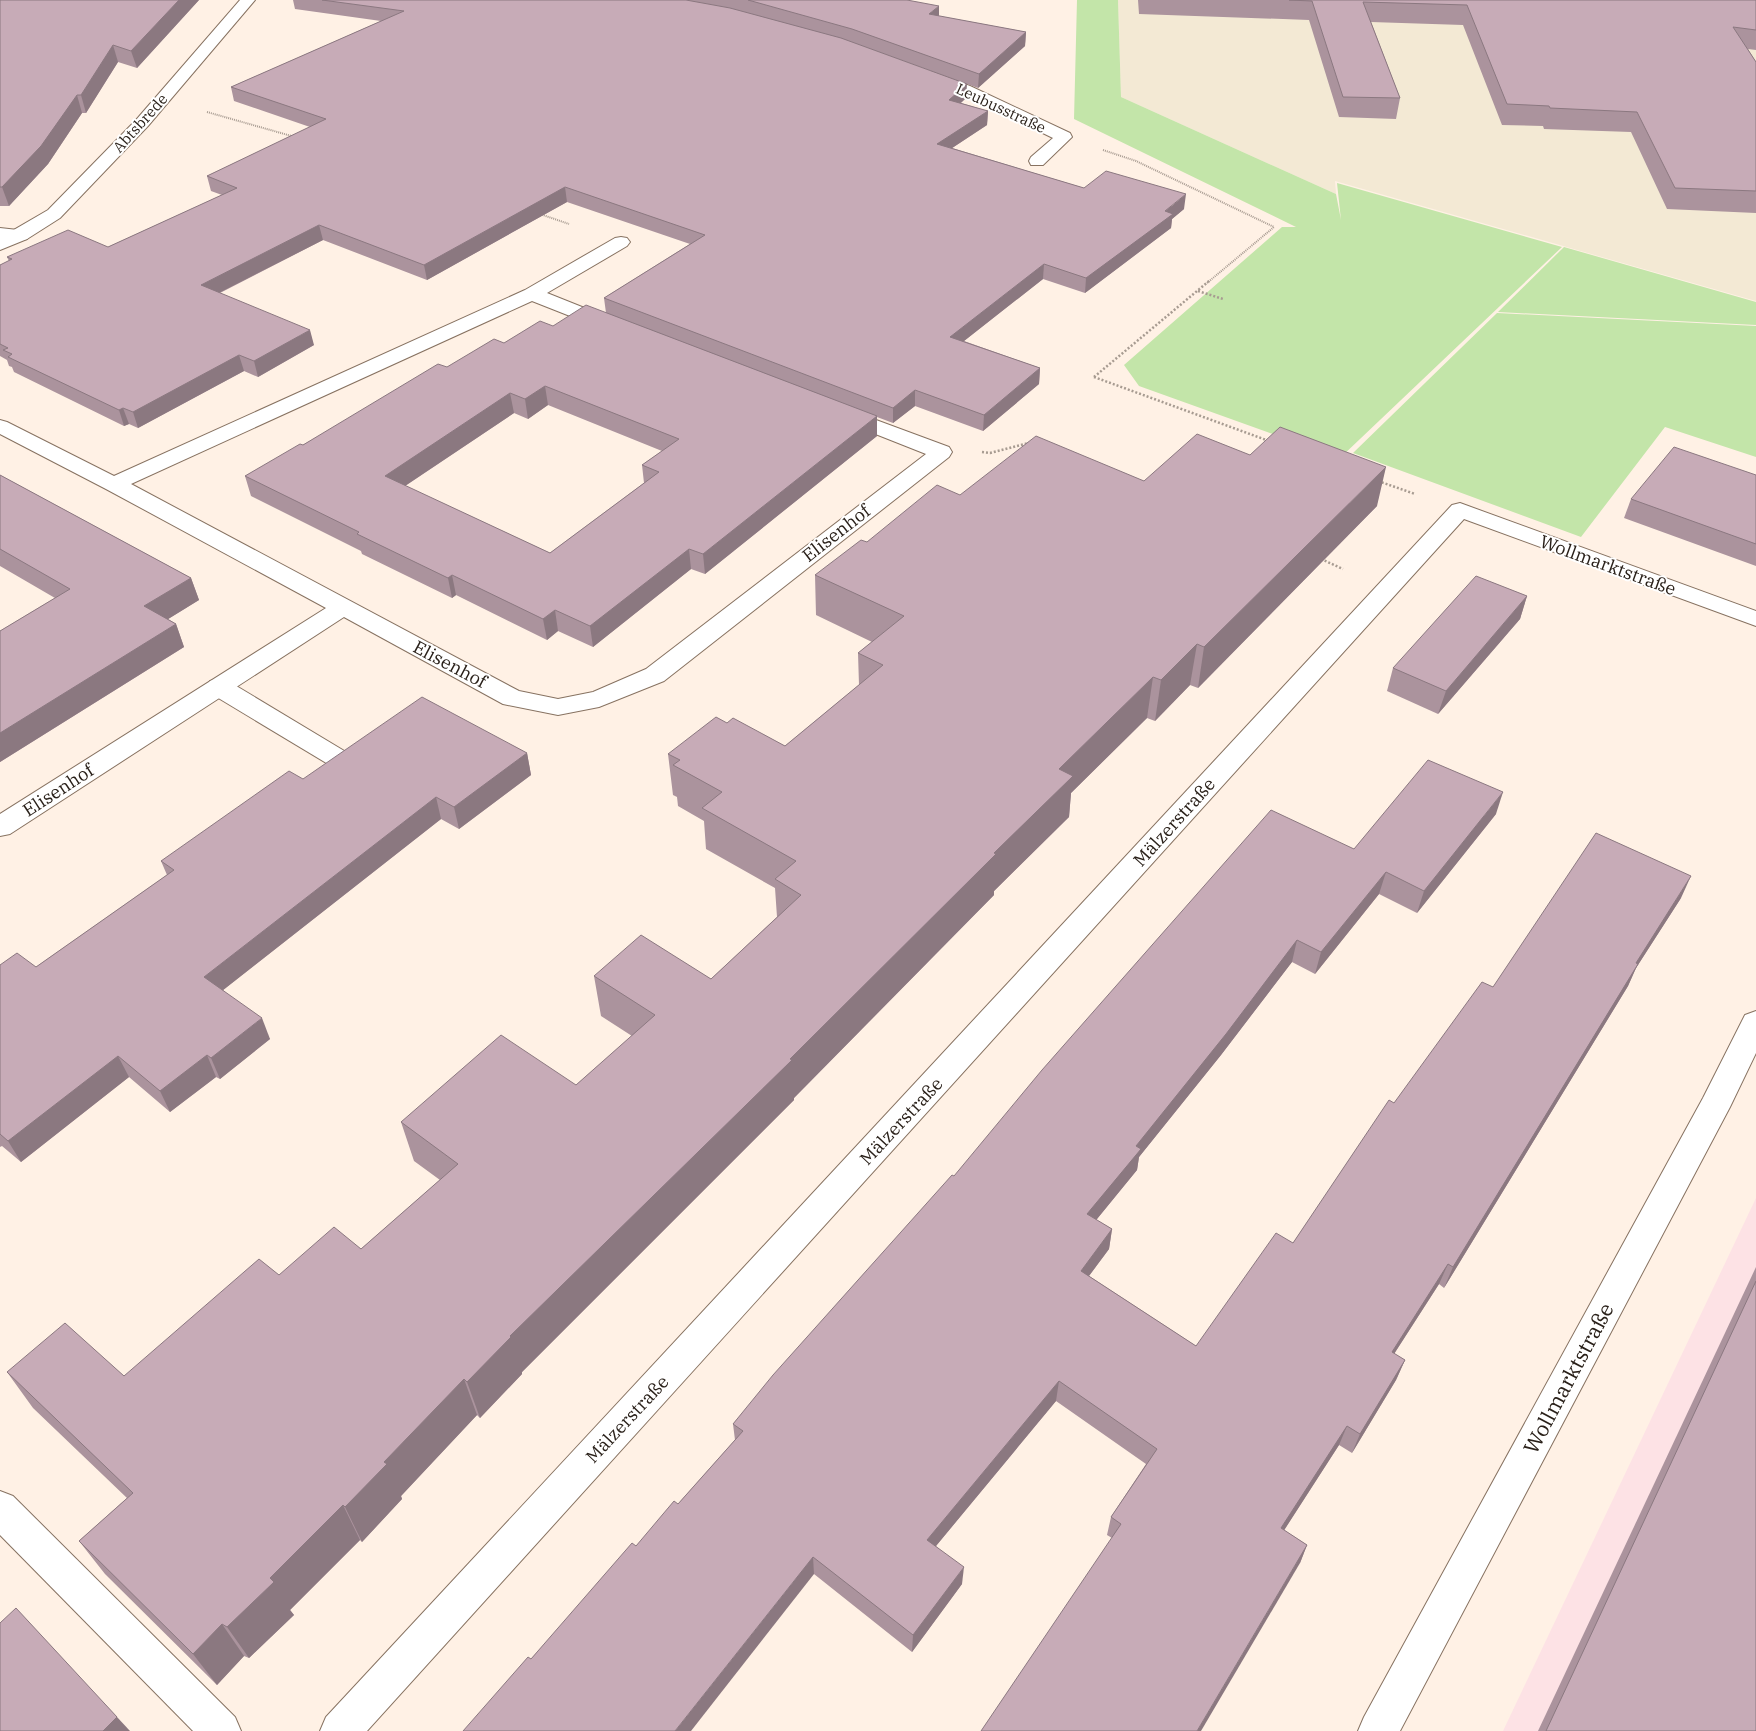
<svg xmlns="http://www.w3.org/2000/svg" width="1756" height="1731" viewBox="0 0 1756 1731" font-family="'IBM Plex Serif',serif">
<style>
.commercial{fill:#f3e9d4}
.industrial{fill:#fde2e5}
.green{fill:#c3e5a9}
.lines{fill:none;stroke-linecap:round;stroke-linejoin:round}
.service-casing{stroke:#877261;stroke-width:2}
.minor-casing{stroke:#877261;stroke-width:2}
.path-far1{stroke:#a79b91;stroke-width:2;stroke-dasharray:1 1;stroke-linecap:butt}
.path{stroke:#a79b91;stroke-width:2.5;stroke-dasharray:2 2;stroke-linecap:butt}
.service{fill:#fff;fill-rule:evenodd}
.minor{fill:#fff;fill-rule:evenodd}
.wall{fill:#ab939d;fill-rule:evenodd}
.shaded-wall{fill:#8b7880}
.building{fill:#c7abb7;stroke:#8b7880;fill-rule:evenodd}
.labels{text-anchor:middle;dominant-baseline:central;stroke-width:4;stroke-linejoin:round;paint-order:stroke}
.far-street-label{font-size:15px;fill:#2a211a;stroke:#fff}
.street-label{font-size:18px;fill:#2a211a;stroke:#fff}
.near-street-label{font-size:21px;fill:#2a211a;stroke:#fff}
</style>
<rect width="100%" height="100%" fill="#fff1e5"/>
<path class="commercial" d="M1118,0H1738L1756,38V301L1335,181L1336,194L1121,97Z"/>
<path class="industrial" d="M1756,1198V1731H1503Z"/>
<g class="green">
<path d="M1077,0H1118L1121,97L1336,194L1341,220L1337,183L1562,247L1340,458L1139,386L1124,365L1282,227H1296L1074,119Z"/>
<path d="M1564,247L1756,302V325L1498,312Z"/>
<path d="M1497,313L1756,326V457L1665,427L1581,537L1353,453Z"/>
</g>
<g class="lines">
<defs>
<g id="service">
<path d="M0,228L27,231L30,235L27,239L21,240L0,238Z"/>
<path d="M219,679L228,681L351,755L355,761L351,767L342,770L333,767L210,693L207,687L210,681Z"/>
<path d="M0,1491L13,1496L235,1717L241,1731H193L0,1535Z"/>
</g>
<g id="minor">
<path d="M240,0H255L148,126L60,218L27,239L0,250V238L48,210L136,120Z"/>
<path d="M932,72L970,86L1070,133L1072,137L1043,165H1031L1029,161L1031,157L1053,138L958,92L926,80L924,77L926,74Z"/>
<path d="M621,237L627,238L630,242L627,246L547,293L617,321L620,325L617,329L610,331L603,329L532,301L131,484L519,691L558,699L593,692L646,669L926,454L835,418L832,414L835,410L842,408L849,410L949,447L952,452L949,457L664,681L599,707L558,715L503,704L344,617L10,834L0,836V814L326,608L106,489L0,434V420L7,422L114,476L525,290L615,238Z"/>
<path d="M1460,503L1756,611V626L1464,519L367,1731H320L326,1717L1452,505Z"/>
<path d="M1756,1011V1053L1730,1107L1400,1731H1358L1364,1717L1703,1098L1745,1015Z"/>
</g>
</defs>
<use href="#service" class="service-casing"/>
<use href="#minor" class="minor-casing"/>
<g class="path-far1">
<path d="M207,112L295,137"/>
<path d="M1103,150L1136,161L1274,227L1207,283"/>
<path d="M540,214L569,224"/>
</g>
<g class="path">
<path d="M1198,291L1223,299"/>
<path d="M1094,377L1209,281"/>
<path d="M1094,377L1269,441"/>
<path d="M982,452L990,453L1029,443"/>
<path d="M1378,481L1415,494"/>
<path d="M1321,559L1343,569"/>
</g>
<use href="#service" class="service"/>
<use href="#minor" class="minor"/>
</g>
<g class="wall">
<path d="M0,0H199L137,68L118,62L86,113H82L48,164L9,206H0Z"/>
<path d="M293,0H907L939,16L1026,32L1025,46L978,88L851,42L966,98L961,103L988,111L987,125L952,148L1084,188L1184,209L1172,219L1171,228L1085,293L1043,279L964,341L1040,368L1039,384L983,431L915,406L893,423L877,417V436L705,574L691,569L593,647L558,631L547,640L456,595L452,598L362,554L361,551L251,496L245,476L447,367L504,343L553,326L606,313L604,298L690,244L567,202L427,280L323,240L220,293L314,345L258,377L244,371L138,428L129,424L124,426L14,372L12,367L9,366L7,360L0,356V265L9,261L7,257L108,247L222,195L211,191L207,176L310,127L234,101L231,87L381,21L295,9ZM548,405L662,451L642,465L644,483L550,553L405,486L514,413L528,419Z"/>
<path d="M1138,0H1756V50L1748,49L1756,62V213L1667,209L1631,132L1544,129L1543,126L1502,125L1463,25L1371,22L1400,98L1396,119L1339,117L1309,20L1139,14Z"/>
<path d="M0,475L191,578L199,600L168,619L176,624L184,647L0,762V631L55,598L0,566Z"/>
<path d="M1756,475V566L1624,518L1631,499Z"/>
<path d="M1144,481L1377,506L1198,688L1190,685L1155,721L1147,718L1071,793L1069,817L994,891V895L794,1098V1100L522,1372V1374L480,1418L477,1415L401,1496L402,1499L362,1542L360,1540L290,1610L294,1615L249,1658L244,1656L217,1685L105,1574L79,1541L127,1498L33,1408L7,1372L124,1376L279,1275L361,1249L440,1180L414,1161L401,1122L576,1085L632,1036L601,1016L594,976L711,979L777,917L775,888L706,849L704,821L678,806L677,797L673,795L668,754L727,723L785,746L859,685L858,653L872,642L816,615L815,575L867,542L960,495Z"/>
<path d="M1527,596L1520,619L1438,714L1387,691L1393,668Z"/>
<path d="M527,753L531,775L459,829L441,819L223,990L270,1039L220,1079L216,1077L170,1112L129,1077L21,1162L2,1146L0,1147V965L36,967L167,875L161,861L303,779Z"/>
<path d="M1496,814L1417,913L1379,894L1315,974L1292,962L1221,1055L1139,1157L1137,1170L1096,1220L1112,1229L1109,1249L1089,1276L1196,1346L1293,1243L1394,1103L1493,987L1681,898L1636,968L1628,986L1444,1288L1439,1284L1394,1354L1405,1360L1396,1380L1352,1453L1339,1445L1284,1530L1307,1545L1300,1563L1112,1538L1107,1535L1111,1517L1146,1464L1056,1401L936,1546L962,1584L912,1652L814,1574L531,1659L636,1546L678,1504L735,1440L733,1424L954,1176L1354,849Z"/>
<path d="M1756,1267V1731H1538Z"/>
</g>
<g class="shaded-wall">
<path d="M179,0H199L137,68L131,51Z"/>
<path d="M939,6V19L929,14Z"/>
<path d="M1026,32L1025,46L978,88L979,74Z"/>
<path d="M113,45L118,62L86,113L81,95Z"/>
<path d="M967,84L966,98L948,114L949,100Z"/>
<path d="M77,95L82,113L48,164L9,206L2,187Z"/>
<path d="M988,111L987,125L937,158V144Z"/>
<path d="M565,187L567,202L427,280L424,265Z"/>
<path d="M1186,194L1184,209L1172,219L1171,228L1085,293L1086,278Z"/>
<path d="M319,225L323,240L205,300L201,285Z"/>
<path d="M1044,264L1043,279L950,352V337Z"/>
<path d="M310,330L314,345L258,377L254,361Z"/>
<path d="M239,355L244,371L138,428L133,412Z"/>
<path d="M1040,368L1039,384L983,431L984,415Z"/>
<path d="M545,386L548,405L528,419L525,399Z"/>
<path d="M915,390V406L893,423V408Z"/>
<path d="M510,393L514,413L390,496L385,476Z"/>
<path d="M123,408L129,424L124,426L119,410Z"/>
<path d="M877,416V436L705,574L703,554Z"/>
<path d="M1386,467L1377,506L1198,688L1204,647Z"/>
<path d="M689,549L691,569L593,647L590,626Z"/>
<path d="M452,575L456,595L452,598L448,578Z"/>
<path d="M191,578L199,600L152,629L144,606Z"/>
<path d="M1527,596L1520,619L1438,714L1446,691Z"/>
<path d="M555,610L558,631L547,640L543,619Z"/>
<path d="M176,624L184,647L0,762V733Z"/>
<path d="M1197,644L1190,685L1155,721L1161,680Z"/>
<path d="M1153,677L1147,718L1071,793L1069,817L994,891V895L794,1098V1100L522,1372V1374L480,1418L467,1382L510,1336L790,1059L994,853L1059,769Z"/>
<path d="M527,753L531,775L459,829L454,807Z"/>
<path d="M1503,792L1496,814L1417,913L1424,891Z"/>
<path d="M436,797L441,819L213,998L204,977Z"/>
<path d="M1386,872L1379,894L1315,974L1321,952Z"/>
<path d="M1691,876L1681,898L1636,968L1628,986L1444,1288L1453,1267L1636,963Z"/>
<path d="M1297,940L1292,962L1221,1055L1139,1157L1137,1170L1084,1235L1087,1214L1136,1146Z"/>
<path d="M262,1018L270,1039L220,1079L211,1058Z"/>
<path d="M207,1055L216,1077L170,1112L160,1091Z"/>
<path d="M118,1056L129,1077L21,1162L8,1141Z"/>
<path d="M1112,1229L1109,1249L1077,1292L1081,1271Z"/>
<path d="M1448,1264L1439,1284L1383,1371L1392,1352Z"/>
<path d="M1405,1360L1396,1380L1352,1453L1360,1434Z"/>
<path d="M464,1379L477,1415L401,1496L402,1499L362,1542L345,1507L384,1462Z"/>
<path d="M1059,1381L1056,1401L926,1558L927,1540Z"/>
<path d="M1347,1426L1339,1445L1274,1546L1281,1528Z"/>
<path d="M343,1505L360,1540L290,1610L294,1615L249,1658L227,1627L270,1578Z"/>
<path d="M1307,1545L1300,1563L1201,1731H1197Z"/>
<path d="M813,1557L814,1574L691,1731H675Z"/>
<path d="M964,1567L962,1584L912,1652L913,1635Z"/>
<path d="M222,1624L244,1656L217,1685L193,1654Z"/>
<path d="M117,1717L130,1731H103Z"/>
</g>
<g class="building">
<path d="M0,0H179L131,51L113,45L81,95H77L41,146L2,187H0Z"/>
<path d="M322,0H686L730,8L841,38L967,84L949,100L988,111L937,144L1084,188L1106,171L1186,194L1165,211L1173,214L1086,278L1044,264L950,337L1040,368L984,415L915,390L893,408L604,298L705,235L565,187L424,265L319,225L201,285L310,330L254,361L239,355L133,412L123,408L119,410L8,357L12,354L3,350L8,348L0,344V265L12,259L7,257L68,230L108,247L237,188L207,176L326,119L231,87L404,11Z"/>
<path d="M748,0H907L939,6L929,14L1026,32L979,74L852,29Z"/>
<path d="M1289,0H1756V30L1733,27L1756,62V191L1675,188L1637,112L1550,108L1549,106L1507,104L1467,5L1363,2L1400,98L1343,97L1312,1Z"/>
<path d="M586,305L877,416L703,554L689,549L590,626L555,610L543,619L452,575L448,578L357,534L359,532L245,476L300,444L303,445L438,364L447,367L494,339L504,343L540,321L553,326ZM545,386L679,439L642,465L659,472L550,553L385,476L510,393L525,399Z"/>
<path d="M1280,427L1386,467L1204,647L1197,644L1161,680L1153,677L1059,769L1073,776L994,853L996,854L790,1059L792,1060L510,1336L511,1337L467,1382L464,1379L384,1462L387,1464L345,1507L343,1505L270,1578L274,1582L227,1627L222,1624L193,1654L79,1541L133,1493L7,1372L65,1323L124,1376L259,1259L279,1275L334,1227L361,1249L458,1164L401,1122L501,1035L576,1085L655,1015L594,976L641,935L711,979L801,895L775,879L796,861L702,808L722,792L673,765L680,760L668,754L716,717L727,723L733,718L785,746L883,665L858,653L904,616L815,575L861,540L867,542L937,485L960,495L1036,436L1144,481L1197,434L1250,455Z"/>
<path d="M1674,447L1756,475V544L1631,499Z"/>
<path d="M0,475L191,578L144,606L176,624L0,733V631L70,589L0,549Z"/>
<path d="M1476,576L1527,596L1446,691L1393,668Z"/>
<path d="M422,697L527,753L454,807L436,797L204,977L262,1018L211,1058L207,1055L160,1091L118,1056L8,1141L0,1134V965L17,953L36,967L174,870L161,861L289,771L303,779Z"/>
<path d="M1428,760L1503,792L1424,891L1386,872L1321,952L1297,940L1226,1034L1136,1146L1141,1149L1087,1214L1112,1229L1081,1271L1196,1346L1276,1233L1293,1243L1389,1100L1394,1103L1482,982L1493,987L1596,833L1691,876L1636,963L1638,964L1453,1267L1448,1264L1392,1352L1405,1360L1360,1434L1347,1426L1281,1528L1307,1545L1197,1731H981L1121,1524L1111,1517L1157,1449L1059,1381L927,1540L964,1567L913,1635L813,1557L675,1731H463L528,1657L531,1659L632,1543L636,1546L674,1501L678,1504L743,1431L733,1424L773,1375L952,1175L954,1176L1042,1070L1271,810L1354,849Z"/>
<path d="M1756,1281V1731H1546Z"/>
<path d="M16,1608L117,1717L103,1731H0V1623Z"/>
</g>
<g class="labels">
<g class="far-street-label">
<text transform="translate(1001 108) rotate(25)">Leubusstraße</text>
<text transform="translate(140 123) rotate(-48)">Abtsbrede</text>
</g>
<g class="street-label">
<text transform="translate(836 533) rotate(-38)">Elisenhof</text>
<text transform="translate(1608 565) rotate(20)">Wollmarktstraße</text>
<text transform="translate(450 664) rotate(28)">Elisenhof</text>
<text transform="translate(58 790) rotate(-33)">Elisenhof</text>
<text transform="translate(1174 822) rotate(-48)">Mälzerstraße</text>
<text transform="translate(901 1121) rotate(-47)">Mälzerstraße</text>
<text transform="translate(627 1419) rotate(-47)">Mälzerstraße</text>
</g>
<g class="near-street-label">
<text transform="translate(1568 1378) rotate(-62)">Wollmarktstraße</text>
</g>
</g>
</svg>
